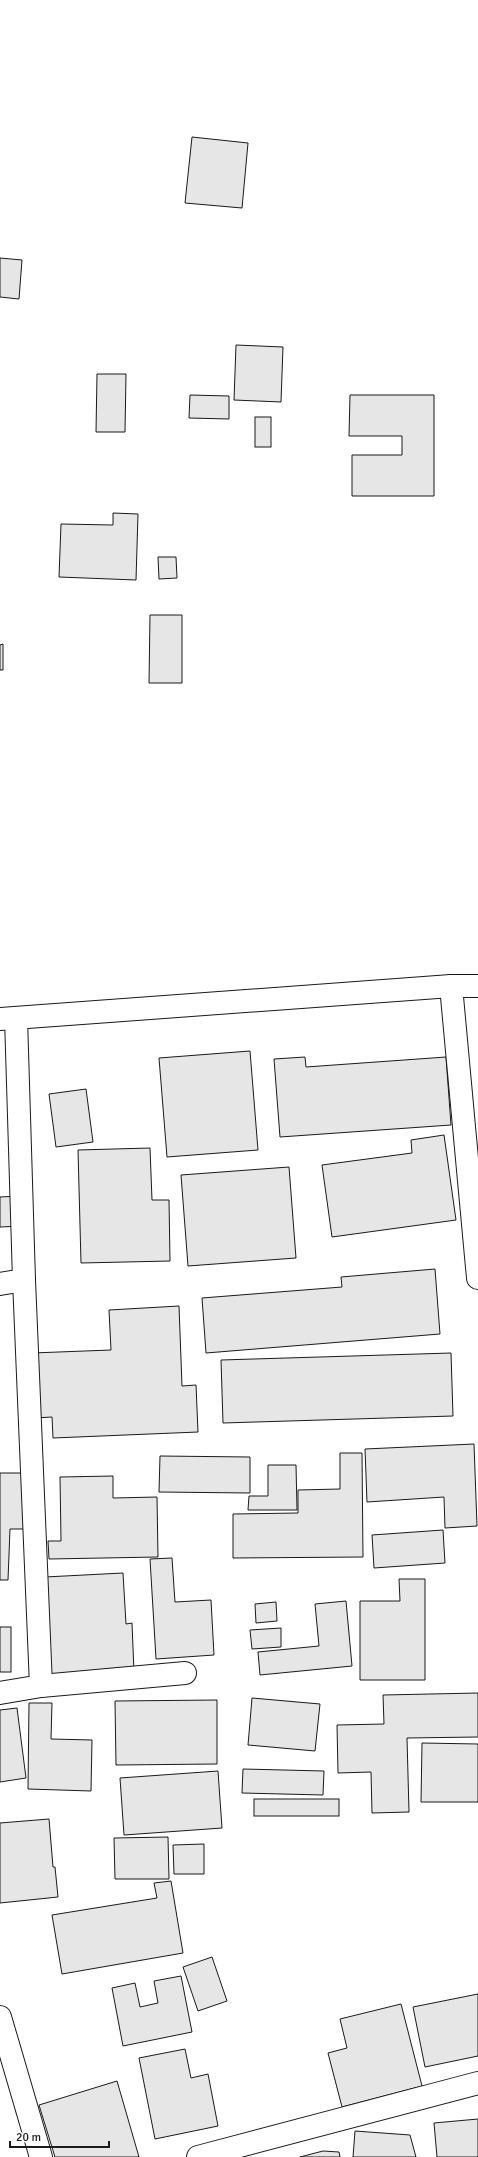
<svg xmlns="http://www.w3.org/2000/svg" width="478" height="2157" viewBox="0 0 478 2157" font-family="Signika,sans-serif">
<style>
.building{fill:#e6e6e6;stroke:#1a1a1a}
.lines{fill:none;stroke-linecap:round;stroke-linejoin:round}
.minor-casing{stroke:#1a1a1a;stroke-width:24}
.primary-casing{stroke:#1a1a1a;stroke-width:24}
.minor{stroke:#fff;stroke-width:22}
.primary{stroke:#fff;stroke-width:22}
</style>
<rect width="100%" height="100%" fill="#fff"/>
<g class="building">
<path d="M192,137L248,143L242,208L185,203Z"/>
<path d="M0,258L22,260L19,299L0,297Z"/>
<path d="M236,345L283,347L281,402L234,400Z"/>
<path d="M97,374H126L125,432H96Z"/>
<path d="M190,395L229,396V419L189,418Z"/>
<path d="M350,395H434V496H352V455H402V436H349Z"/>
<rect x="255" y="417" width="16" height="30"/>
<path d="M113,513L138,514L136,580L59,577L61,524L113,525Z"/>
<path d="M158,557H176L177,578L159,579Z"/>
<path d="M150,615H182V683H149Z"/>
<path d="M3,644V670H0V645Z"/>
<path d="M250,1051L258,1150L167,1157L159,1058Z"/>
<path d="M305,1057L306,1067L446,1057L451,1125L280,1137L274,1059Z"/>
<path d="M86,1089L93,1142L56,1147L49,1094Z"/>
<path d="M444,1135L456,1220L332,1237L322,1165L412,1153L411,1140Z"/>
<path d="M150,1148L152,1200H169L170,1261L81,1263L78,1150Z"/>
<path d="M289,1167L296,1258L188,1266L181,1175Z"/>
<path d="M20,1196L22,1226L0,1227V1197Z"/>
<path d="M435,1269L440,1334L206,1353L202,1298L342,1287L341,1277Z"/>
<path d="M179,1306L182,1386L196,1385L198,1432L53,1438L52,1417L35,1418L32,1353L111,1350L109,1310Z"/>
<path d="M451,1353L453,1416L223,1423L221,1360Z"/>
<path d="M474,1444L477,1526L445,1528L444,1497L367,1502L365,1449Z"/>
<path d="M340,1453H362L363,1557L233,1558V1514L298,1513V1490L340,1489Z"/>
<path d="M160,1456L250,1457V1493L159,1492Z"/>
<path d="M268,1465H296L297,1510H248L249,1496H268Z"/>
<path d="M0,1473H28L27,1529H10L8,1580H0Z"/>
<path d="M113,1476V1498L157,1497L158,1557L49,1559L48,1541H61L60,1477Z"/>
<path d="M443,1530L445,1563L374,1568L372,1535Z"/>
<path d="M172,1558L175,1602L211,1600L214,1655L156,1659L150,1559Z"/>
<path d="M123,1573L126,1624L132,1623L134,1672L50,1676L45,1577Z"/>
<path d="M399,1579H425V1680H360V1601H400Z"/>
<path d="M346,1601L352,1666L260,1675L258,1652L319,1646L315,1604Z"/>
<path d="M276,1602L277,1621L256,1623L255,1604Z"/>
<rect x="0" y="1627" width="11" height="45"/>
<path d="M281,1628V1647L252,1649L250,1630Z"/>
<path d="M478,1693V1737L407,1738L409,1812L372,1813L371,1772L338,1773L337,1725L384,1724L383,1695Z"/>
<path d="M252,1698L320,1704L315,1751L248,1745Z"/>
<path d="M217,1700V1764L116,1765L115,1701Z"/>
<path d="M29,1703H52L51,1739L92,1740L91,1791L28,1789Z"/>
<path d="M17,1708L26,1778L0,1782V1710Z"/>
<path d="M422,1743L478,1744V1802H421Z"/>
<path d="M243,1769L324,1771L323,1795L242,1793Z"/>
<path d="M218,1771L222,1828L124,1835L120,1778Z"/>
<rect x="254" y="1799" width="85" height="17"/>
<path d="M49,1819L53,1867H55L58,1897L0,1903V1823Z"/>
<path d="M168,1837L169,1879H115L114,1838Z"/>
<path d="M204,1844V1874H174L173,1845Z"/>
<path d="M171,1881L183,1953L62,1974L52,1915L157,1898L154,1883Z"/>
<path d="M212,1957L227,2001L198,2011L183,1967Z"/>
<path d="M181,1976L192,2032L123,2046L112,1988L135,1983L140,2007L158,2003L154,1981Z"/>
<path d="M478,1994V2056L425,2067L413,2007Z"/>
<path d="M401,2004L422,2086L342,2107L328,2053L347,2048L340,2019Z"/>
<path d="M185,2049L191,2078L208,2074L218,2126L155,2139L139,2058Z"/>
<path d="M117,2081L139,2157H55L39,2105Z"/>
<path d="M478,2119V2157H437L434,2123Z"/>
<path d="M355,2131L410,2135L416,2157H353Z"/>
<path d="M323,2151L339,2152L340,2157H300Z"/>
</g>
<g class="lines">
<defs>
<g id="minor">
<path d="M451,986L478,1278"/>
<path d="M0,1284L24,1280"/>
<path d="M41,1686L185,1673"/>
<path d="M0,1693L41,1686L24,1280L16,1018"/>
<path d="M0,2017L41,2157"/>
<path d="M198,2157L478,2083"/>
</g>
<path id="primary" d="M0,1019L451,986H478"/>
</defs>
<use href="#minor" class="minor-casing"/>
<use href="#primary" class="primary-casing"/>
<use href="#minor" class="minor"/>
<use href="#primary" class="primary"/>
</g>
<path d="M10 2141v6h99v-6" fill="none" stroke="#1a1a1a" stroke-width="2"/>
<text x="16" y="2141" font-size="12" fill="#1a1a1a" stroke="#ffffff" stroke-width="3" paint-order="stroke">20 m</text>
</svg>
